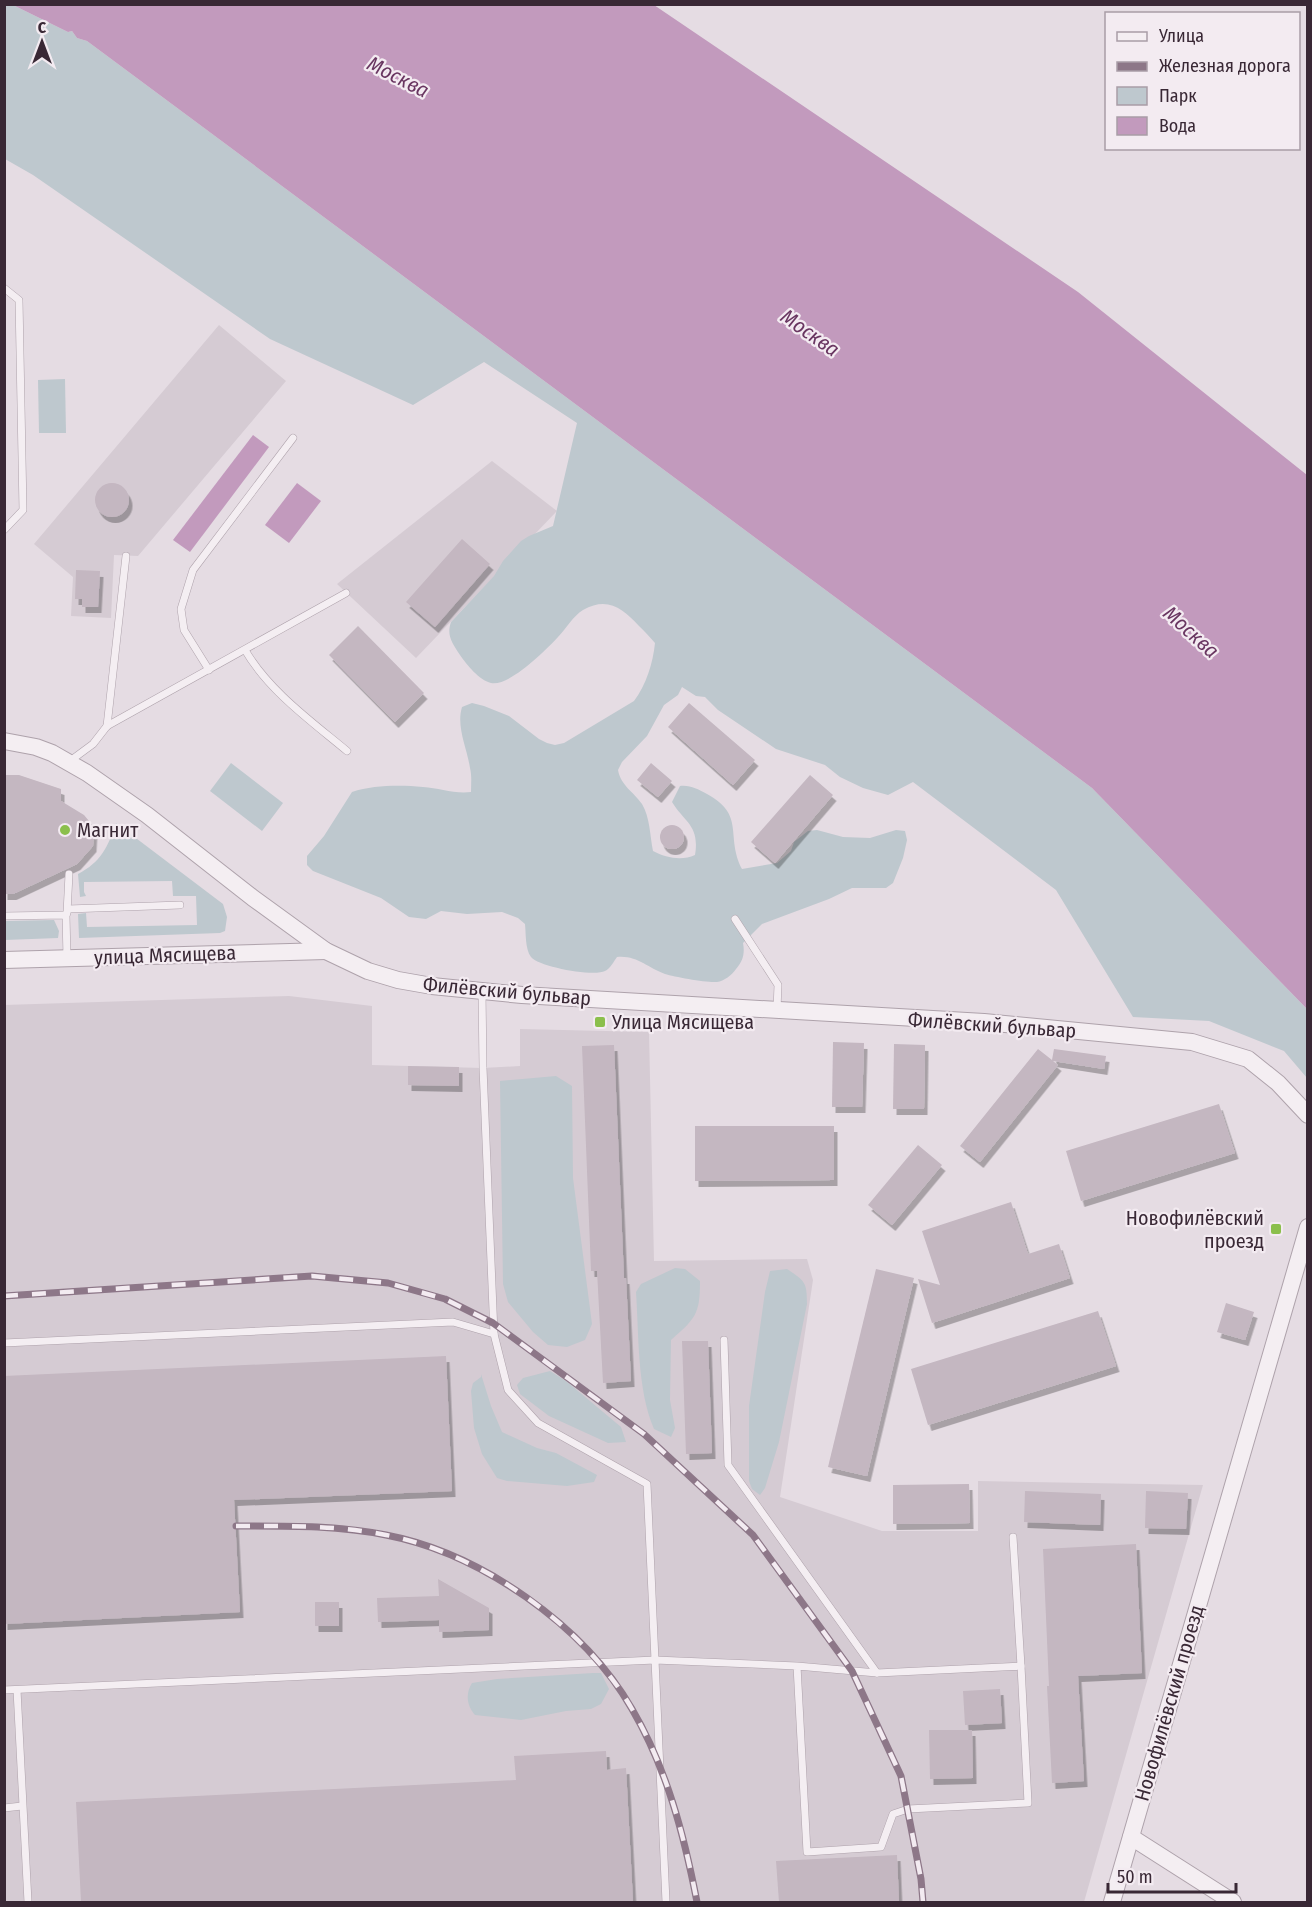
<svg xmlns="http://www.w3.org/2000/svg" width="1312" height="1907" viewBox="0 0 1312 1907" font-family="'Fira Sans Condensed',sans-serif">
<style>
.built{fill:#d5cbd3}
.green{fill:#bec8ce}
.water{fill:#c29abd}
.building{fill:#c4b7c1;filter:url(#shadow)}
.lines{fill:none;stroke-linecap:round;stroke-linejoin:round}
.service-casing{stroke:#aea2ab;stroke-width:8}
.tertiary-casing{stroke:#aea2ab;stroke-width:18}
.service{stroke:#f4eef2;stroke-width:7}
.tertiary{stroke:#f4eef2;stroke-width:16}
.rail-casing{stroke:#8d7788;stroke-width:7}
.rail{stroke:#f3ebf1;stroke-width:4.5;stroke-dasharray:14;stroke-linecap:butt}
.poi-dot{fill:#8bbf4c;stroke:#f3ebf1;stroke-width:2}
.labels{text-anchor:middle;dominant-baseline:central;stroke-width:4.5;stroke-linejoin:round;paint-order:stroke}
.poi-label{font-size:20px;fill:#392835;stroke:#f3ebf1;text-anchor:start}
.street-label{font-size:20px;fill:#392835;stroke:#f3ebf1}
.water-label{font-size:21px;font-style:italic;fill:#693661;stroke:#f3ebf1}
</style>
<defs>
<filter id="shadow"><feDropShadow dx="3.5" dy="6" stdDeviation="0" flood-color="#0004"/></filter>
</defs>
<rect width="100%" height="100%" fill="#e5dce3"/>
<g class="built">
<path d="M219,325L286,381L138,556L114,555L111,618L71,616L73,577L34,544Z"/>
<path d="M492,461L557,511L416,658L337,584Z"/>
<path d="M289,996L372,1006V1065L483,1068L520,1066V1029L649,1032L654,1261L807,1259L813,1280L780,1497L882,1531H978V1481L1203,1485L1084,1902H5L4,1005Z"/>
</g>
<g class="green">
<path d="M5,5H13L68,32L72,31L77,38L87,41L1092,788L1307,1009V1078L1284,1051L1209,1021L1133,1017L1056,890L913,782L888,795L863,788L840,777L825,765L776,749L718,710L705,697L696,696L682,687L678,695L664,705L647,736L622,762L618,770C621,786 633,791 642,804C650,817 650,836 653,851C666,858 682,861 695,855C700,825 684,822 672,802L680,786C691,785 697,789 707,794C746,815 725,836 742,869L777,863L791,851L794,842L808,831L817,830L843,837L870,838L896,830L905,831L907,840L903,858L893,883L886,888H852L829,899L762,924L743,943C745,954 743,961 736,969C732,975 724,981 717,982C707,983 675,977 665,974C648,968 637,955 617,957C614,961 610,969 605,971C594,977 539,967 531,957C525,949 526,933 525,924L518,918L502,912L467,914L441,911L426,919L409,917L381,898L313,871L307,865V856L324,836L352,792C374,785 400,785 423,787C439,788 454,794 471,792C471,784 472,776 470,768C467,748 456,727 462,707L472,703L484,706L509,716L539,739L547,743L555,745L564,743L634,701C646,685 653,663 655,643C650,637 645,632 639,626C623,609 608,596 583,610C573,616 566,629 558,637C546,650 509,687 491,683C479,680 467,665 460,655C453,644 446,636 451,622L494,576L503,561L521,541L529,536L553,526L577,423L484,362L413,405L270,339L33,175L5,159Z"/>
<path d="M65,379L66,433H39L38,380Z"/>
<path d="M231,763L283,803L262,831L210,791Z"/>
<path d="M116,823L223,904L227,917L225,931L220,933L79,938L78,914L86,913L87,927L197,925L196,896H173L172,881L84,882V892L86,896L80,897L78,874C101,862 108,847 116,823Z"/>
<path d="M54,920L59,931L58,938L5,940V921Z"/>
<path d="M556,1076L572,1086L573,1178L592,1324L585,1340L567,1347L548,1345L533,1332L508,1302L503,1284L500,1081Z"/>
<path d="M675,1268L685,1269L700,1281C700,1314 696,1318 671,1340L670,1400L675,1428L671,1437L654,1429C637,1389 639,1336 636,1292L641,1284Z"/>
<path d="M787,1269C805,1281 807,1282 807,1304L779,1442L765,1488L760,1495L752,1489L749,1481V1406L765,1292L770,1271Z"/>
<path d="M550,1371L566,1381L621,1427L626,1442L608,1443L549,1416L520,1394L517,1385L523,1378Z"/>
<path d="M481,1374L491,1406L502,1432L537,1448L556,1453L597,1475L594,1482L567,1486L507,1481L497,1478L482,1454L474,1428L471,1391L473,1383L481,1377Z"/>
<path d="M593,1673H601L609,1689L601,1704L591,1709L566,1711L521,1720L475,1715C467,1706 465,1694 472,1683L497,1679Z"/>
</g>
<g class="water">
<path d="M13,5H654L1078,292L1307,475V1009L1092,788L87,41L77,38L72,31L68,32Z"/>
<path d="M253,435L269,447L190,552L173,540Z"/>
<path d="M297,483L321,501L289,543L265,525Z"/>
</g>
<g class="building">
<circle cx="112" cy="500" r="17"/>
<path d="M462,539L490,564L435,627L406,602Z"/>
<path d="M76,570L100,571L98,607H82V599H75Z"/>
<path d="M358,626L424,693L395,722L329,655Z"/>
<path d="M689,703L755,760L733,785L668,727Z"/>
<path d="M651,763L672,781L658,797L637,780Z"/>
<path d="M4,775H19L61,789V801L84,815L94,827L93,846L77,864L13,894H4Z"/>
<path d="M810,775L833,795L775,863L751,842Z"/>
<circle cx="672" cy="837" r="12"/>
<path d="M833,1042L864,1043L862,1107H832Z"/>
<path d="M894,1044L925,1045L924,1109H893Z"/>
<path d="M614,1045L624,1278H626L631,1381L603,1383L597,1271H591L582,1046Z"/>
<path d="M1038,1049L1052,1060L1054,1049L1106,1056L1104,1069L1053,1061L1058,1065L980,1162L960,1146Z"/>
<path d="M408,1066L459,1067V1086L408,1085Z"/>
<path d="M1219,1104L1235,1153L1081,1201L1066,1151Z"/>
<path d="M695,1126H834V1180L695,1181Z"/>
<path d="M918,1145L942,1165L892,1225L868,1205Z"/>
<path d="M1011,1202L1028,1254L1059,1244L1070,1278L932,1323L918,1279L940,1285L922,1231Z"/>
<path d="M876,1269L914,1278L867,1476L828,1467Z"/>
<path d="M1226,1303L1254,1312L1245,1340L1217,1332Z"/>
<path d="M1098,1311L1116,1366L928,1425L911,1369Z"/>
<path d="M682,1341H708L712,1453L686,1454Z"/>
<path d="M446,1356L452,1491L234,1500L240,1612L4,1624V1376Z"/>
<path d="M969,1484L970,1523L893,1524V1485Z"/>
<path d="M1025,1491L1101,1494L1100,1525L1024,1522Z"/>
<path d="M1146,1491L1188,1493L1186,1529L1145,1528Z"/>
<path d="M1136,1544L1142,1673L1078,1676L1084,1781L1052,1783L1047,1686H1049L1043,1549Z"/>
<path d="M438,1579L489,1608V1630L439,1632V1620L378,1622L377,1598L439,1596Z"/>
<rect x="315" y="1602" width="24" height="24"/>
<path d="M1000,1689L1002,1723L965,1725L963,1691Z"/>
<path d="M929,1730H972L973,1778L930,1779Z"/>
<path d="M606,1751L607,1770L626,1768L633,1902H81L76,1802L516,1780L514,1756Z"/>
<path d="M897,1855L899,1902H779L776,1861Z"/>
</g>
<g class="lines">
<defs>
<g id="service">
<path d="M4,288L19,300L23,510L4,530"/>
<path d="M245,650C269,691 311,721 347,751"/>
<path d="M209,670L184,630L181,609L193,570L293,438"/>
<path d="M107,726L126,556"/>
<path d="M70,761L93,744L107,726L346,593"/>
<path d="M68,909L180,905"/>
<path d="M67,913L69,874"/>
<path d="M4,916L66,915L67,958"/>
<path d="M735,919L778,985L777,1009"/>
<path d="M482,991L483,1068L494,1334L508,1390L538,1423L647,1484L666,1902"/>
<path d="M724,1340L728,1465L877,1673"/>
<path d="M4,1343L453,1322L494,1334"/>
<path d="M1013,1537L1021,1666"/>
<path d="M4,1690L655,1660L797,1666L877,1673L1021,1666L1028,1803L908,1809L893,1814L881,1847L807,1852L797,1666"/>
<path d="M17,1690L28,1902"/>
<path d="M4,1808L22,1806"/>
</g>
<g id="tertiary">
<path d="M4,741L36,747L52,753L87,773L147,815L253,898L326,951L368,971L398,980L432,986L522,995L984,1022L1192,1042L1248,1059L1278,1083L1308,1115"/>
<path d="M4,960L326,951"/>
<path d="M1131,1837L1233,1902"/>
<path d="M1112,1902L1308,1227"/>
</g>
</defs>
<use href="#service" class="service-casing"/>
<use href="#tertiary" class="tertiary-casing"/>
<use href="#service" class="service"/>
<use href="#tertiary" class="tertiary"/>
<defs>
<g id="rail">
<path d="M4,1296L312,1276L388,1283L445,1299L493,1323L644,1434L753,1535L852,1671L901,1776L921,1879L923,1902"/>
<path d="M236,1526C286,1526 336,1525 386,1535C480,1553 584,1625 632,1709C667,1769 684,1835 697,1902"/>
</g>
</defs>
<use href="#rail" class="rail-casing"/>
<use href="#rail" class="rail"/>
</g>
<g class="poi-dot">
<circle cx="65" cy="830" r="6"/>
<rect x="594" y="1016" width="12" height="12" rx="3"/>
<rect x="1270" y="1223" width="12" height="12" rx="3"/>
</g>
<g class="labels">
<g class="poi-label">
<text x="77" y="830">Магнит</text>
<text x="612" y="1022">Улица Мясищева</text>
<text x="1264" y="1218" text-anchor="end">Новофилёвский<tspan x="1264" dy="23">проезд</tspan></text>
</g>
<g class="street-label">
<text transform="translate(165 955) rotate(-2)">улица Мясищева</text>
<text transform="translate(507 991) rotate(5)">Филёвский бульвар</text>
<text transform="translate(992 1025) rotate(4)">Филёвский бульвар</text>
<text transform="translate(1169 1703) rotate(-74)">Новофилёвский проезд</text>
</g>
<g class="water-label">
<text transform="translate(398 77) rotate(27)">Москва</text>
<text transform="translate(810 333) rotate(35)">Москва</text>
<text transform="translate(1191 632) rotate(42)">Москва</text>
</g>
</g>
<rect width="1312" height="1907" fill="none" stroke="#392835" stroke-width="12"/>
<rect x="1105" y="12" width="195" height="138" fill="#f3ebf1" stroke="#a99da6" stroke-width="1.5"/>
<rect x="1117" y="32" width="30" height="9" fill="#f4eef2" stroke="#a99da6" stroke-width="1.5"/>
<text x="1159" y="42" font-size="18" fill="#392835">Улица</text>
<rect x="1117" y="62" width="30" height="9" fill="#8d7788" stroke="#a99da6" stroke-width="1.5"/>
<text x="1159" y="72" font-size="18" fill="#392835">Железная дорога</text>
<rect x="1117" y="87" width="30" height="18" fill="#bec8ce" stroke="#a99da6" stroke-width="1.5"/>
<text x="1159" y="102" font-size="18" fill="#392835">Парк</text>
<rect x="1117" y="117" width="30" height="18" fill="#c29abd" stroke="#a99da6" stroke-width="1.5"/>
<text x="1159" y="132" font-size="18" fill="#392835">Вода</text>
<g transform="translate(42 42)" stroke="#f3ebf1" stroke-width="4.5" paint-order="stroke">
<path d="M0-4.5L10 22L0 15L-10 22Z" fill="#392835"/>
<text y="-9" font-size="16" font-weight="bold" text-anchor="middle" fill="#392835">С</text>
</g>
<path d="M1108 1883v9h128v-9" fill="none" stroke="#392835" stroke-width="3"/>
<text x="1117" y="1883" font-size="18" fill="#392835" stroke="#f3ebf1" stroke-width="4.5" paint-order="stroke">50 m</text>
</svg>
